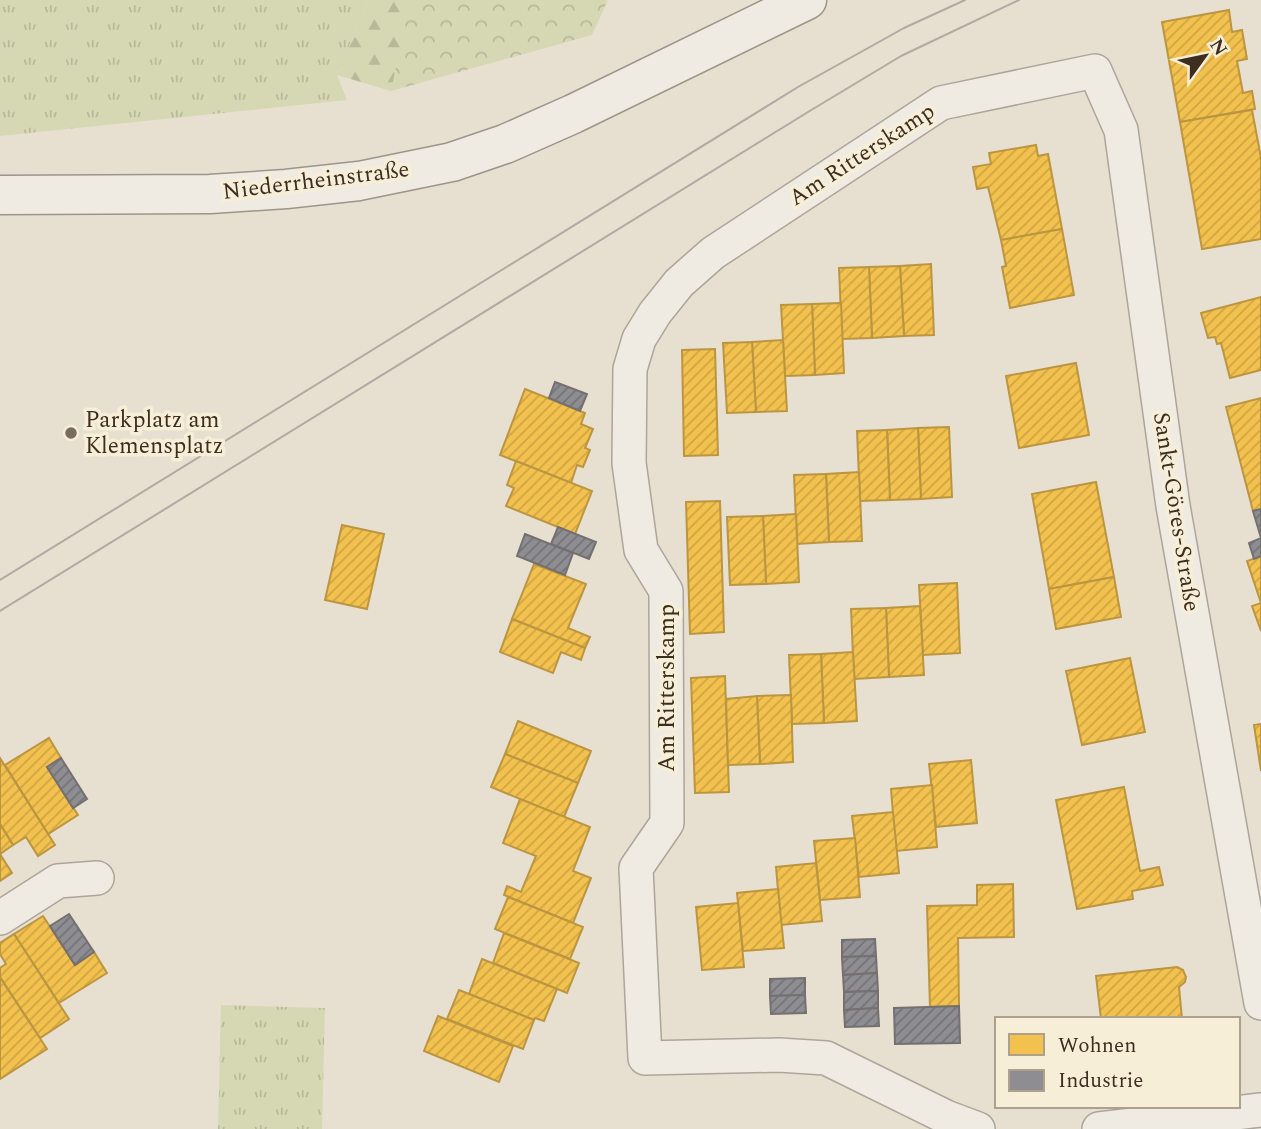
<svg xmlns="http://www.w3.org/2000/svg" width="1261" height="1129" viewBox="0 0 1261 1129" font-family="Spectral,serif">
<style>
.grass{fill:url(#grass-tufts)}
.forest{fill:url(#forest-firs)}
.park{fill:url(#park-crowns)}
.homes{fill:url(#homes-hatch);stroke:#bc9540;stroke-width:2}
.industry{fill:url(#industry-hatch);stroke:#757070;stroke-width:2}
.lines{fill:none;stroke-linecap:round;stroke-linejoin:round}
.minor-casing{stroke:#ada599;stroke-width:36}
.secondary-casing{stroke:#9c958a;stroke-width:41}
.minor{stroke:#efebe3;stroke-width:33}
.secondary{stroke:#efebe3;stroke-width:38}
.tram{stroke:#afaaa2;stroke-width:2}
.poi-dot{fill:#786c5e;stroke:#f7eed8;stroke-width:2.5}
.labels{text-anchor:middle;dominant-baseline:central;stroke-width:7;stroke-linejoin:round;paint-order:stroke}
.street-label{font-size:23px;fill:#3d2e20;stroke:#f7eed8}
.poi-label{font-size:23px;fill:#3d2e20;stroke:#f7eed8;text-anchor:start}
</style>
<defs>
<pattern id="grass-tufts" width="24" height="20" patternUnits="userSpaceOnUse" patternTransform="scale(1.75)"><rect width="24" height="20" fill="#d6d7b3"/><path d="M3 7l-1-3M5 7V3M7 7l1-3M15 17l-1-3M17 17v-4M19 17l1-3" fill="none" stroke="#b9b99a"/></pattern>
<pattern id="forest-firs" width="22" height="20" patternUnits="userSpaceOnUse" patternTransform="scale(1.75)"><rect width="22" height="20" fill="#d6d7b3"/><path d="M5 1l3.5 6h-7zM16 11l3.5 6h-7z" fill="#b9b99a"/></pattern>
<pattern id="park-crowns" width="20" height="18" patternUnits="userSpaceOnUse" patternTransform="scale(1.75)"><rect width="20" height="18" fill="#d6d7b3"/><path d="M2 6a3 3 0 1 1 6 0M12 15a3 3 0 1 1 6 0" fill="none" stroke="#b9b99a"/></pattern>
<pattern id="homes-hatch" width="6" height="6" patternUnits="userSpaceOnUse" patternTransform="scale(1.75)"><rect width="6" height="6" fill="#f2c14e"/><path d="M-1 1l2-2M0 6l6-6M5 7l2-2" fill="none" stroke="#d0a644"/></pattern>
<pattern id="industry-hatch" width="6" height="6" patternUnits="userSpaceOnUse" patternTransform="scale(1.75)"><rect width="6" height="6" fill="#8d8d92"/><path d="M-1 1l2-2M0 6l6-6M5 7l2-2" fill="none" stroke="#747477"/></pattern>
</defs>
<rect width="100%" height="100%" fill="#e7e0d1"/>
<g class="grass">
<path d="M0,0H368L337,75L347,100L0,136Z"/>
<path d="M221,1005L325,1008L322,1129H218Z"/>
</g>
<path class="forest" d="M368,0H429L391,91L337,75Z"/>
<path class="park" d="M410,0H608L592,35L391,91Z"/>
<g class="homes">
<path d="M1229,10L1232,32L1242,30L1247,59L1237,61L1243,93L1252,91L1255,109L1180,122L1162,22Z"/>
<path d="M1252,110L1261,158V239L1202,249L1180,122Z"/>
<path d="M1036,145L1038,156L1048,154L1062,229L1001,240L988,187L977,189L973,167L991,164L989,153Z"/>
<path d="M1062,229L1074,295L1010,308L1002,267L1006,266L1001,240Z"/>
<path d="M931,264L934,335L904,336L900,266Z"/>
<path d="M900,266L904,336L872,338L869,267Z"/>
<path d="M869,267L872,338L842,339L839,268Z"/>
<path d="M1261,297V370L1230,378L1221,343L1217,344L1215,337L1208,338L1201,313Z"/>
<path d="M841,303L844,373L815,375L812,304Z"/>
<path d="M812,304L815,375L785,376L781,305Z"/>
<path d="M783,340L787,411L756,412L752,342Z"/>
<path d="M752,342L756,412L727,413L723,343Z"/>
<path d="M715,349L718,455L684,456L682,350Z"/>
<path d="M1076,363L1089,435L1019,448L1006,376Z"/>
<path d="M525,389L585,413L581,424L593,429L585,448L590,450L583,467L577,465L571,483L500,455Z"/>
<path d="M1261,398V509L1253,511L1226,407Z"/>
<path d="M949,427L952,497L921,499L918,428Z"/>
<path d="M918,428L921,499L890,500L887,430Z"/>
<path d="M887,430L890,500L860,501L857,431Z"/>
<path d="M516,461L592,491L575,534L506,506L514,488L507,485Z"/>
<path d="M859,472L862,541L829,542L826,474Z"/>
<path d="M826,474L829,542L797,544L794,475Z"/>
<path d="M1096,482L1114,577L1049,589L1032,494Z"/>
<path d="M720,501L724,632L690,634L686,502Z"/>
<path d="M796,514L799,582L766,584L763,516Z"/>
<path d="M763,516L766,584L730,585L727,517Z"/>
<path d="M342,525L384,534L367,609L325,600Z"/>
<path d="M1261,556V603L1247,561Z"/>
<path d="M534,564L586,584L568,628L590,637L585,648L512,619Z"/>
<path d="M1114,577L1121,617L1056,629L1049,589Z"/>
<path d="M957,583L960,653L923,655L919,585Z"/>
<path d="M1261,603V631L1252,606Z"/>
<path d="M920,606L924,675L889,677L886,608Z"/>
<path d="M886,608L889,677L854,679L851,609Z"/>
<path d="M512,619L585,648L581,660L561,652L553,673L500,652Z"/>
<path d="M853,652L857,721L824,723L821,654Z"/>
<path d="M821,654L824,723L792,724L789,655Z"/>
<path d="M1130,658L1145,732L1082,745L1066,671Z"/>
<path d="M725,676L729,792L695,793L691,678Z"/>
<path d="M791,695L793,762L760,764L757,696Z"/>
<path d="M757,696L760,764L728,765L726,699Z"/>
<path d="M518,721L591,751L578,783L505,754Z"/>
<path d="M1261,724V771L1254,725Z"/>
<path d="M49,738L61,758L47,767L78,815L48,834L5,765Z"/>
<path d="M505,754L578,783L564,817L491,787Z"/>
<path d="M0,758L55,845L38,856L26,837L13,845L0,824Z"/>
<path d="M971,760L977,823L936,827L929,764Z"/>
<path d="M932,785L937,847L896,851L891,789Z"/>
<path d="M1124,787L1140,871L1159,867L1163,885L1132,891L1133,899L1077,909L1056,800Z"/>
<path d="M520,799L590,827L573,871L591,878L573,923L504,895L507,886L521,892L536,856L503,843Z"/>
<path d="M893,812L899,873L859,877L852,816Z"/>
<path d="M0,824L13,845L0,854Z"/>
<path d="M855,838L860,897L820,900L814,841Z"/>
<path d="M0,854L12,873L0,881Z"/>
<path d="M816,863L822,921L781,925L776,867Z"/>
<path d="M1013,884L1014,937L958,938L959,1006L930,1007L927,906L977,905V885Z"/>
<path d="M778,889L784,948L743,951L737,893Z"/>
<path d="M508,897L583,927L570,959L495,929Z"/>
<path d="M738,903L744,967L702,970L696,907Z"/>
<path d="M43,916L75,965L94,952L107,973L59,1003L14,934Z"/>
<path d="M504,933L579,963L567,993L493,963Z"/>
<path d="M14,934L69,1019L40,1038L0,977V968L6,964L0,954V943Z"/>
<path d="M482,959L557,989L544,1021L535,1018L534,1020L469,994Z"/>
<path d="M1177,967L1183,970L1186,977L1185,982L1179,987L1182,1019H1101L1096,976Z"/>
<path d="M1,979L47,1049L0,1079V980Z"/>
<path d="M459,990L534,1020L523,1049L447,1019Z"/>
<path d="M438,1016L513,1046L499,1082L424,1051Z"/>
</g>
<g class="industry">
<path d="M555,382L587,394L580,411L549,398Z"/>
<path d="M1261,509V538L1253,511Z"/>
<path d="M558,527L596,542L589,559L551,544Z"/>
<path d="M525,534L573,553L565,575L517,556Z"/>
<path d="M1261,538V556L1254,559L1249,543Z"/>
<path d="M61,758L87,799L73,808L47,767Z"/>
<path d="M69,914L94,952L75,965L50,926Z"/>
<path d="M875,939L876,956L842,957V940Z"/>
<path d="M876,956L877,973L843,975L842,957Z"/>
<path d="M877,973L878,991L844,992L843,975Z"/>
<path d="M805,978V995L770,996V979Z"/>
<path d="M878,991V1008L844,1010V992Z"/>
<path d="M805,995L806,1013L771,1014L770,996Z"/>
<path d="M959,1006L960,1043L895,1044L894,1008Z"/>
<path d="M878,1008L879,1026L845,1027L844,1010Z"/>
</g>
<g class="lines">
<defs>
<g id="minor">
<path d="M0,918L58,881L97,878"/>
<path d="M978,1129L946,1117L826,1058L779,1055L645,1058L636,868L667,823L666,591L641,550L629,463L630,369L639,339L655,313L679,283L713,253L941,103L1095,71L1121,130L1173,506L1261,1003"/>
<path d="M1099,1129L1261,1110"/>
</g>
<path id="secondary" d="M0,195L210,194L286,189L359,181L452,162L505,144L573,114L807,0"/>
</defs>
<use href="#minor" class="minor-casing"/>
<use href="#secondary" class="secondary-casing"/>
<use href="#minor" class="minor"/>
<use href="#secondary" class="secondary"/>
<g class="tram">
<path d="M0,580L798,87L904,28L965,0"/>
<path d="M0,611L808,112L901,56L1019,0"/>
</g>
</g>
<circle class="poi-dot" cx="71" cy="433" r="7"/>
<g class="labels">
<g class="street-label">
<text transform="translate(862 155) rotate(-33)">Am Ritterskamp</text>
<text transform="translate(316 181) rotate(-7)">Niederrheinstraße</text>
<text transform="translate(1176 512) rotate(81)">Sankt-Göres-Straße</text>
<text transform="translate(667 688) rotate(-90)">Am Ritterskamp</text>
</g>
<g class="poi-label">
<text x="85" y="420">Parkplatz am<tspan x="85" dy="26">Klemensplatz</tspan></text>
</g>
</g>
<rect x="995" y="1017" width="245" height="91" fill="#f7eed8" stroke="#ada18e" stroke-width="2"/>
<rect x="1009" y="1034" width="35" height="21" fill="#f2c14e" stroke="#ada18e" stroke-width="2"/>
<text x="1058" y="1052" font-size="21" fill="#3d2e20">Wohnen</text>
<rect x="1009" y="1070" width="35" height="21" fill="#8d8d92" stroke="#ada18e" stroke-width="2"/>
<text x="1058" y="1087" font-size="21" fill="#3d2e20">Industrie</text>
<g transform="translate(1205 56) rotate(57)" stroke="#f7eed8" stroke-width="5" paint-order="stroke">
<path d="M0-5L12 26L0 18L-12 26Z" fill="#3d2e20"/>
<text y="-10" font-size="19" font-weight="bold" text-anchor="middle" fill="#3d2e20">N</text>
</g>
</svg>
